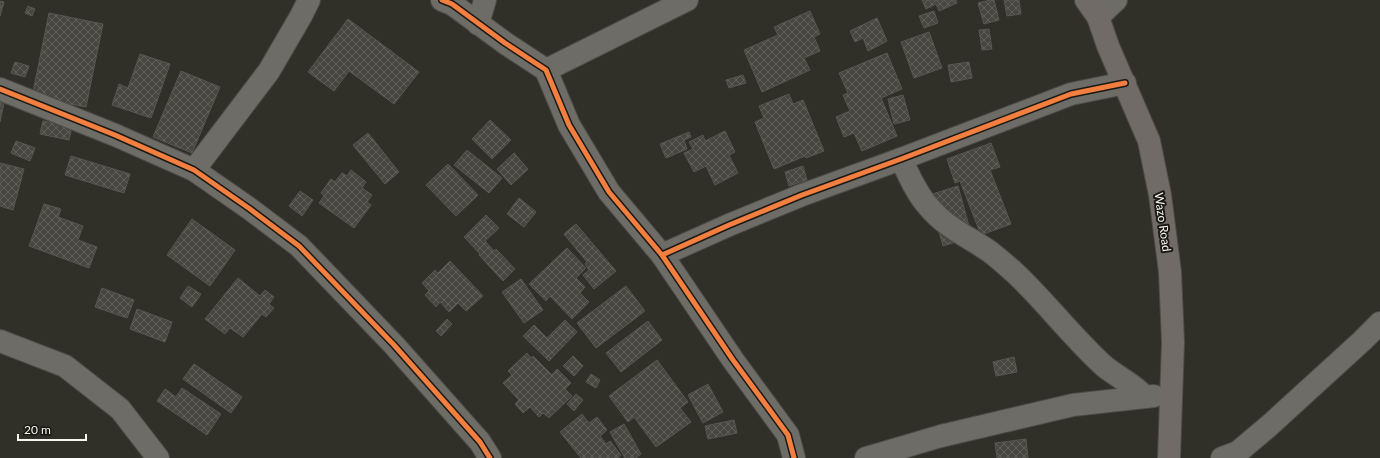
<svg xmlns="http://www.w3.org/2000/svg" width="1380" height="458" viewBox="0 0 1380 458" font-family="Lato,sans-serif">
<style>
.building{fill:url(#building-cross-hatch);stroke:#595651}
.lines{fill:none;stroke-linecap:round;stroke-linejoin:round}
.minor-casing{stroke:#4d4b46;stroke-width:24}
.major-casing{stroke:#4d4b46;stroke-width:24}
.minor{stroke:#6d6c67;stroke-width:22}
.major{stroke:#716b67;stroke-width:22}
.cycleway-casing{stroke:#1a1913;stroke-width:8}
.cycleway{stroke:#f27e40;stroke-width:5}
.labels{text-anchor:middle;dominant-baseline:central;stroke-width:4;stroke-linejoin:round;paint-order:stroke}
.street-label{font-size:12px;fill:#f7f5ed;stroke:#1a1913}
</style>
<defs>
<pattern id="building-cross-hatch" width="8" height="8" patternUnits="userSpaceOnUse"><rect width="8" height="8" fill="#484641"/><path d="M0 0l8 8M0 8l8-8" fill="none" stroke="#63615d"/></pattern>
</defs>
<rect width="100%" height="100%" fill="#302f28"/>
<g class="building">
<path d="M922,0H956L957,3L939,11L936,4L926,9Z"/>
<path d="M990,0H994L999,20L984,24L978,3Z"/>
<path d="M1004,0H1019L1021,14L1007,16Z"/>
<path d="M0,1L4,2L0,16Z"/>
<path d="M28,6L35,9L32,16L25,13Z"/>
<path d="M810,11L820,34L814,37L820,51L804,58L810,70L762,92L744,50L778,35L774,27Z"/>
<path d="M934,11L938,23L924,28L919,16Z"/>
<path d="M49,13L103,24L86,107L32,97Z"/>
<path d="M877,18L887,41L868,51L863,38L855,42L850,31Z"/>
<path d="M348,19L419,72L394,104L349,71L334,91L308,72Z"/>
<path d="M989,29L992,49L982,50L979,30Z"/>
<path d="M929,32L942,68L914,78L901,42Z"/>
<path d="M887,53L902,89L881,98L897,136L862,151L854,133L844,137L836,117L850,111L843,95L848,93L839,73Z"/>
<path d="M140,54L170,64L151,118L112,105L119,84L128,88Z"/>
<path d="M15,62L29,66L25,77L11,73Z"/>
<path d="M969,62L972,78L951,82L948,65Z"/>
<path d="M181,71L220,87L192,153L153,137Z"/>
<path d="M743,75L746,83L729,88L726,80Z"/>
<path d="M0,93L6,94L0,122Z"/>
<path d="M789,94L793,104L803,100L824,151L806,158L805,156L774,169L755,122L764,118L759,106Z"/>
<path d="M903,95L910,120L894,124L888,99Z"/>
<path d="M490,120L511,140L492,159L472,139Z"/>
<path d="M43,121L72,127L69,140L40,134Z"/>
<path d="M725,131L735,152L729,155L738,173L715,185L706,166L694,172L684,153L693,149L689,142L703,135L705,141Z"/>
<path d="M689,132L691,137L684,140L687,149L666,158L660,144Z"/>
<path d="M368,133L399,172L385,184L353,145Z"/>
<path d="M16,141L35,148L30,161L11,153Z"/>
<path d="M991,143L1000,167L990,170L1011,224L981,235L960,181L955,183L947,159Z"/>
<path d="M467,150L502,178L489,193L454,165Z"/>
<path d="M514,153L528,169L511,185L497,169Z"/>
<path d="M71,156L130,174L124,193L65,175Z"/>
<path d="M0,163L24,169L13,210L0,206Z"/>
<path d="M448,164L478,195L456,216L426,185Z"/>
<path d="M803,166L807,180L789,186L785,172Z"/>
<path d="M351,170L366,182L362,188L372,195L367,202L371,205L354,228L319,203L324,196L321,193L331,179L335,182L342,173L347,176Z"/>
<path d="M958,186L972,237L943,246L929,195Z"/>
<path d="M300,191L313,200L302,216L289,206Z"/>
<path d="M519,198L536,212L524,227L507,214Z"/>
<path d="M44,204L61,209L58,217L83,226L78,240L97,247L89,268L29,246Z"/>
<path d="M486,215L499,228L485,241L494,251L496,249L515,269L503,281L479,255L480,254L464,237Z"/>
<path d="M192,219L235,250L210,286L167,255Z"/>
<path d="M576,224L616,271L594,289L583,275L589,270L585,264L587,262L564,234Z"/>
<path d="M567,248L586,268L576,278L585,287L580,293L589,302L572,319L550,296L546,301L529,284Z"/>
<path d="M450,261L483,296L466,311L458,303L449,312L440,302L436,307L425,295L429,291L422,283L435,270L438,273Z"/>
<path d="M238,278L260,296L265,290L274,297L269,304L274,308L266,317L262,314L243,337L230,328L225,334L205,319Z"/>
<path d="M521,279L543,310L524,323L502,292Z"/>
<path d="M188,286L201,294L192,307L180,298Z"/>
<path d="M626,286L645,311L596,348L577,323Z"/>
<path d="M102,288L134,300L127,318L95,307Z"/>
<path d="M137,309L172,322L165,342L130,329Z"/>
<path d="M447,319L452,324L441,336L436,331Z"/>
<path d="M565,320L577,332L549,361L523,336L534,325L547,338Z"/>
<path d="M648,321L662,340L621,372L606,353Z"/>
<path d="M527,353L531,358L533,356L552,375L557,369L571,383L565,389L572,396L549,418L543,413L539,417L530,407L523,413L515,404L519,400L503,383L512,375L508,371Z"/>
<path d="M573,356L583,366L574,376L563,366Z"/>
<path d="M1014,357L1017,372L996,376L993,362Z"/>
<path d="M657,360L688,402L680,408L691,422L656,447L634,417L628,422L609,396Z"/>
<path d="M194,364L242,397L231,413L183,379Z"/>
<path d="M591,374L600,380L596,388L586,382Z"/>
<path d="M708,384L723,412L703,423L688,395Z"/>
<path d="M182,388L221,414L207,435L157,401L165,389L176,397Z"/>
<path d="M576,394L583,400L574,411L567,404Z"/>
<path d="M582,414L589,423L597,417L607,430L600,436L606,444L610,441L621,455L618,458H581L560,432Z"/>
<path d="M734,420L737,433L708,439L705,426Z"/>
<path d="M624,424L641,454L636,458H625L610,432Z"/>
<path d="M1026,439L1028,458H997L995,443Z"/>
</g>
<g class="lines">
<defs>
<g id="minor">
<path d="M442,0L452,4L505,43L546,70L569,125L609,192L662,255L733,360L788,435L794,458"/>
<path d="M1098,17L1116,0"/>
<path d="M478,24L485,0"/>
<path d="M546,70L687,0"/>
<path d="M0,89L115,135L194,170L250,209L299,246L394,345L480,442L490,458"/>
<path d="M901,159C909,175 916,193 928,206C945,227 967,236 989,251C997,257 1006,265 1014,272C1046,302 1072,337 1104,366C1117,377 1134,384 1145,397"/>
<path d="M194,170L269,71L301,16L309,0"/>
<path d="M662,255L729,225L802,195L901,159L1071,94L1125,83"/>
<path d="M0,341L65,366L120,409L158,458"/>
<path d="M866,458L941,436L1073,405L1154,396"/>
<path d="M1222,458L1238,452L1270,425L1362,341L1380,323"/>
</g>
<path id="major" d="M1086,0L1098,17L1108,46L1149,141L1160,195L1170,272L1173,342L1169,458"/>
</defs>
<use href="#minor" class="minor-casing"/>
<use href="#major" class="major-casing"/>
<use href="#minor" class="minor"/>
<use href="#major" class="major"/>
<defs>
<g id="cycleway">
<path d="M442,0L452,4L505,43L546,70L569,125L609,192L662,255L733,360L788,435L794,458"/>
<path d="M0,89L115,135L194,170L250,209L299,246L394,345L480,442L490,458"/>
<path d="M662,255L729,225L802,195L901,159L1071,94L1125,83"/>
</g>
</defs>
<use href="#cycleway" class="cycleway-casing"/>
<use href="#cycleway" class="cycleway"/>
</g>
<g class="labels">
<g class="street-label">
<text transform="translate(1163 222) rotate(82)">Wazo Road</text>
</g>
</g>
<path d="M18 434v6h68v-6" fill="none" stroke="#f7f5ed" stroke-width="2"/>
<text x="24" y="434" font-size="12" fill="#f7f5ed" stroke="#1a1913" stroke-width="3" paint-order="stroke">20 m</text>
</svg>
